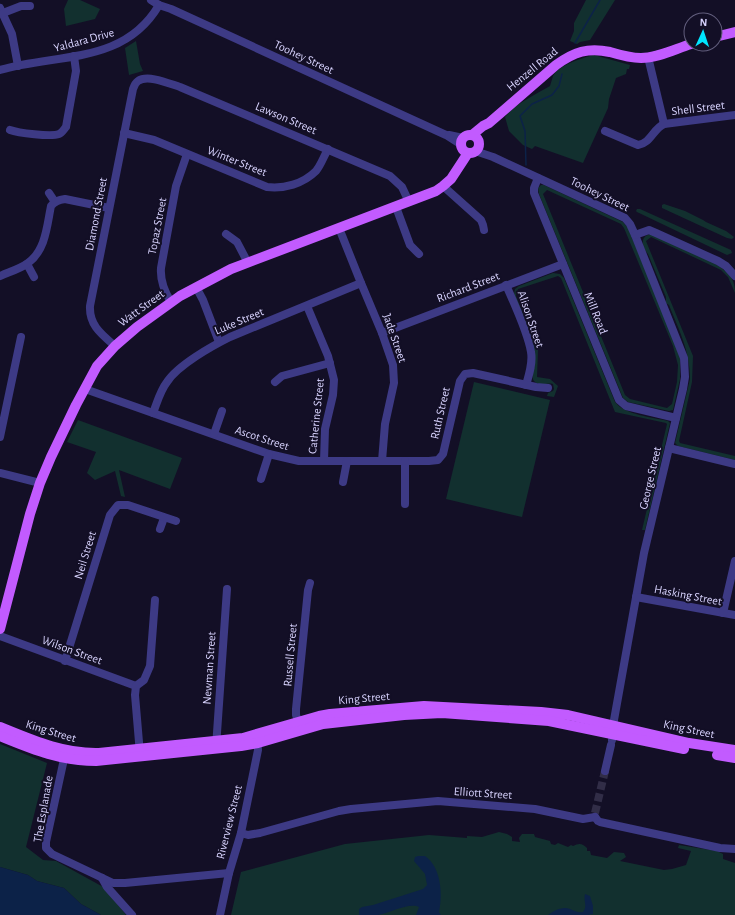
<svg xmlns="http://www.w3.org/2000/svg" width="735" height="915" viewBox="0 0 735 915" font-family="'Alegreya Sans',sans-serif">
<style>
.green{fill:#12302f;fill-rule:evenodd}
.water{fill:#0c2248}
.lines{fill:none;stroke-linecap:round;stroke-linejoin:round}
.stream{stroke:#0c2248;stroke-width:1.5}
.minor-tunnel{stroke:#312d47;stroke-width:8;stroke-dasharray:8 4;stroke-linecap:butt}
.minor{stroke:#3d3a85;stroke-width:8}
.major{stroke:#c25bff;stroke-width:10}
.labels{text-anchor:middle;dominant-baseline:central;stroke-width:4;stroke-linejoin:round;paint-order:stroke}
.street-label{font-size:12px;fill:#d9d4ff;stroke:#130f26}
</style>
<rect width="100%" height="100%" fill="#130f26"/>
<g class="green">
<path d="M68,0H80L100,9L95,19L66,26L64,9Z"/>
<path d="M586,0H615L590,40L580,42L577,44L570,41L574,31V23Z"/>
<path d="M136,41L140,64L143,71L129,75L125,48Z"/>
<path d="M594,55L630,65L629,69H627L626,74L616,78L609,99L608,108L583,163L535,146L532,149L523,145L509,131L505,117C516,103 535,95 550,86C551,83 552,79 553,76C559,65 582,58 594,55Z"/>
<path d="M541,185H544L623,222L628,228L680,354V379L673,410L669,411L628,402L623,398L539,194L538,188ZM547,190L621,224L624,228L673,346L678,365L677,382L672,404L667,408L630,399L625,395L543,194Z"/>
<path d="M664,204L685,211L703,220L706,222L726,231L734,237L732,239L727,238L662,208V205Z"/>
<path d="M637,209H640L731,250L732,253L727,255L637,212L636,211Z"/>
<path d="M651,234C670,243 718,260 730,276C734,281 735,287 735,293L728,277L721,270L651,237L646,241L693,356L692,382L679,441L680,443L735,456V460L678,446L675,443L690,379C690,351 679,330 669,305L666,303V297L648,254C642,248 639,236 651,234Z"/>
<path d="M553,273L560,274L564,278L615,402C625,415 652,417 668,421L670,423L645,530H642L667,424L666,423L615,412L561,278L558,276L518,289L516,296L538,350L537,377L550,379L558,386L554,397L547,396L548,393L553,391L554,389L553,384C547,382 541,387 535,382C529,377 536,369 534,362C528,339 520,317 514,294L515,289L519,286Z"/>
<path d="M474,382L550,400L522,517L446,499Z"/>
<path d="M78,420L182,458L170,489L119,470L125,497L121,496L115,471L95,480L87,473L96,452L67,442Z"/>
<path d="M0,744L47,763L26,847L43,860L56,861L105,888L126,915H101L81,904L64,888L37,881L28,875L0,867Z"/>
<path d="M499,832L507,834L512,837V841L520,842L519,838L522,834H534L535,837L550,841L551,844L555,845L558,843L568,847L571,845L573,846C579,843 582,843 587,848V851H590L591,855L607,858L614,852L624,853L626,857L620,861L664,870L672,869L686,865L691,851L678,848L679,845L717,851L723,854V859L735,863V915H231L241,872L345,844L429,835L467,838V836L482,837Z"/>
</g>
<g class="water">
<path d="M418,856H425C441,867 443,894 439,912L441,915H416L419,907C410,902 389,913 378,915C372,915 365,915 359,915V909L362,907L373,905L423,889L427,885L425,874L414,861L415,857Z"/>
<path d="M0,867L28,875L37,881L64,888L81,904L101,915H0Z"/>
<path d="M585,894L590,896L593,906V914L588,915H548C554,911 562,906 570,909C575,911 578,913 583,912C588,906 583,901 585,894Z"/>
</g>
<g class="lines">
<g class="stream">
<path d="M575,43L600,0"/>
<path d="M526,165L525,131L520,116L532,104L552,95L559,86L562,74"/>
</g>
<path class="minor-tunnel" d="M595,813L605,771"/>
<g class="minor">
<path d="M151,0L159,5L171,9L446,135L460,144"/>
<path d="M0,8L12,34L18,66"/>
<path d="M3,13L21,6H30"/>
<path d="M648,57L664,124"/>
<path d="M0,70C57,53 124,65 159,5"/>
<path d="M10,130C18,133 51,137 59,134C62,133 64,129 66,127L76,71L74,56"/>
<path d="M605,131L638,145C651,143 653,129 664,124L735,115"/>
<path d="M124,133L154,140L267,187C284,189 303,184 316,171C321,165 324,156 328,149"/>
<path d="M449,135L463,138"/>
<path d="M475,151L493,157L625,218L630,224L635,235L684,358L685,377L683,389L644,553L614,720L612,740"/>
<path d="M538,178L534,188V193L619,400L626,406L676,418"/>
<path d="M443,186L481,220L483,225L484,230"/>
<path d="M49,193L55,202"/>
<path d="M396,207L410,245L419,254"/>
<path d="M339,228L361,283L382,333L393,365L394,383L385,424L382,461"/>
<path d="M226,234L237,242L248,263"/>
<path d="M635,235L649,230L656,233L718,261L726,266L735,276"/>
<path d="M27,264L34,277"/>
<path d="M0,276C9,272 20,269 28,263C46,250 47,225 51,206C55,201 59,200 65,199L109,208"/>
<path d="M506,285C514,303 528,333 531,352C533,363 529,375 526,385"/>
<path d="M196,287L203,300L219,342"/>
<path d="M171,302C164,291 160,281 161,268L176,186L187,154"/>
<path d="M307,306L328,356L334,380L333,395L325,429L324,461"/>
<path d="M382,333L563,264"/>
<path d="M115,346C101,334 89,325 90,306L133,89C134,86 135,83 138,81C148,74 170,84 180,87L390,176L402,187L409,202"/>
<path d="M275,382L282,376L330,363"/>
<path d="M85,389L269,454L299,461H429L438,460L443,454L460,381L465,374L473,373L536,387L548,388"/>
<path d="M153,413C157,403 160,391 167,382C178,365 212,346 230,337L361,283"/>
<path d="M214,434L222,411"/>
<path d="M0,437L21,337"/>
<path d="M669,448L735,464"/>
<path d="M0,473L40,483"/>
<path d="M261,479L269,454"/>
<path d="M343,482L347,461"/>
<path d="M405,504V461"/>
<path d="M160,529L164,518"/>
<path d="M636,597L735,615"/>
<path d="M723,613L735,561"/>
<path d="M0,636L136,686"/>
<path d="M65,661L110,515L118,505H128L176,521"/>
<path d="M300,727L296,715V709L308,590L310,583"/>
<path d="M216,747L227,589"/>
<path d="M140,754L135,695L136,686L144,680L150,666L155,600"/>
<path d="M64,759L46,842V848L52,854L113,883H125L229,873"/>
<path d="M605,771L611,745"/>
<path d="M595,817L598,821L600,822L720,848L735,849"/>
<path d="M241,833L248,835L260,833L339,811L351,809L438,801L535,809L583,819L595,817"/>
<path d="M102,878L107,887L132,915"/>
<path d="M220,915L229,873L241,833L258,750L257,737"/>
</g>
<g class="major">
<path d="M715,37L735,32"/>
<circle cx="470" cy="144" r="9"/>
<path d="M472,135L483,126L489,123L556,65C574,52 588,47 610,52C620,55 630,58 641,58C658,58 675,49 691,44"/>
<path d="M0,629L30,514L40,483L51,457L76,405L97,366L115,346L137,327L180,296L231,269L436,191L443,186L451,179L468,153"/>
<path d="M0,727C32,740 63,754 99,753L243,738L319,716L330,714L424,706L541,712L568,715L689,743L735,750"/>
<path d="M0,736C32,749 60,761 96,761L241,746L258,743L323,724L404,715L442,713L549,721L684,749"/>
<path d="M717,755L735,758"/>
</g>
</g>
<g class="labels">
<g class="street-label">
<text transform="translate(84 40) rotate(-15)">Yaldara Drive</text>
<text transform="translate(304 57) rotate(25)">Toohey Street</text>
<text transform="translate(532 69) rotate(-39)">Henzell Road</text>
<text transform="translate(698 108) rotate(-7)">Shell Street</text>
<text transform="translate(286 118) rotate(23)">Lawson Street</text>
<text transform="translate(237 161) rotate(22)">Winter Street</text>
<text transform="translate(600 194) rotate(26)">Toohey Street</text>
<text transform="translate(96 214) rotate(-79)">Diamond Street</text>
<text transform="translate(157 226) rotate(-79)">Topaz Street</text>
<text transform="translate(468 287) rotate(-21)">Richard Street</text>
<text transform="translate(141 308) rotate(-36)">Watt Street</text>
<text transform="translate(596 313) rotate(68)">Mill Road</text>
<text transform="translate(531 319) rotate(71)">Alison Street</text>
<text transform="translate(239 321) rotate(-23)">Luke Street</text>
<text transform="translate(395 338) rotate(71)">Jade Street</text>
<text transform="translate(440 413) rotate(-77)">Ruth Street</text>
<text transform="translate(316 416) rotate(-84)">Catherine Street</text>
<text transform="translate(262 438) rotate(18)">Ascot Street</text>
<text transform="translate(650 478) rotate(-77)">George Street</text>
<text transform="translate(85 555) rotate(-73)">Neil Street</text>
<text transform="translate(688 595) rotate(11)">Hasking Street</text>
<text transform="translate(72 650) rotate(20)">Wilson Street</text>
<text transform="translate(290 655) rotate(-85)">Russell Street</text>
<text transform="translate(209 668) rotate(-86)">Newman Street</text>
<text transform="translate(364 698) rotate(-5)">King Street</text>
<text transform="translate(689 729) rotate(12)">King Street</text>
<text transform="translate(51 731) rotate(17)">King Street</text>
<text transform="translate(483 793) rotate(4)">Elliott Street</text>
<text transform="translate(43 809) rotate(-80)">The Esplanade</text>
<text transform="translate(229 822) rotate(-76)">Riverview Street</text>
</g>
</g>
<g transform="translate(703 32) rotate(3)"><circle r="19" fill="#130f26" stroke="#625e7d"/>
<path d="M0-3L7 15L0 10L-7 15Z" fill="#00e5ff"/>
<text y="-6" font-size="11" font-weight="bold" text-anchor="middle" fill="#d9d4ff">N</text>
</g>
</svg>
